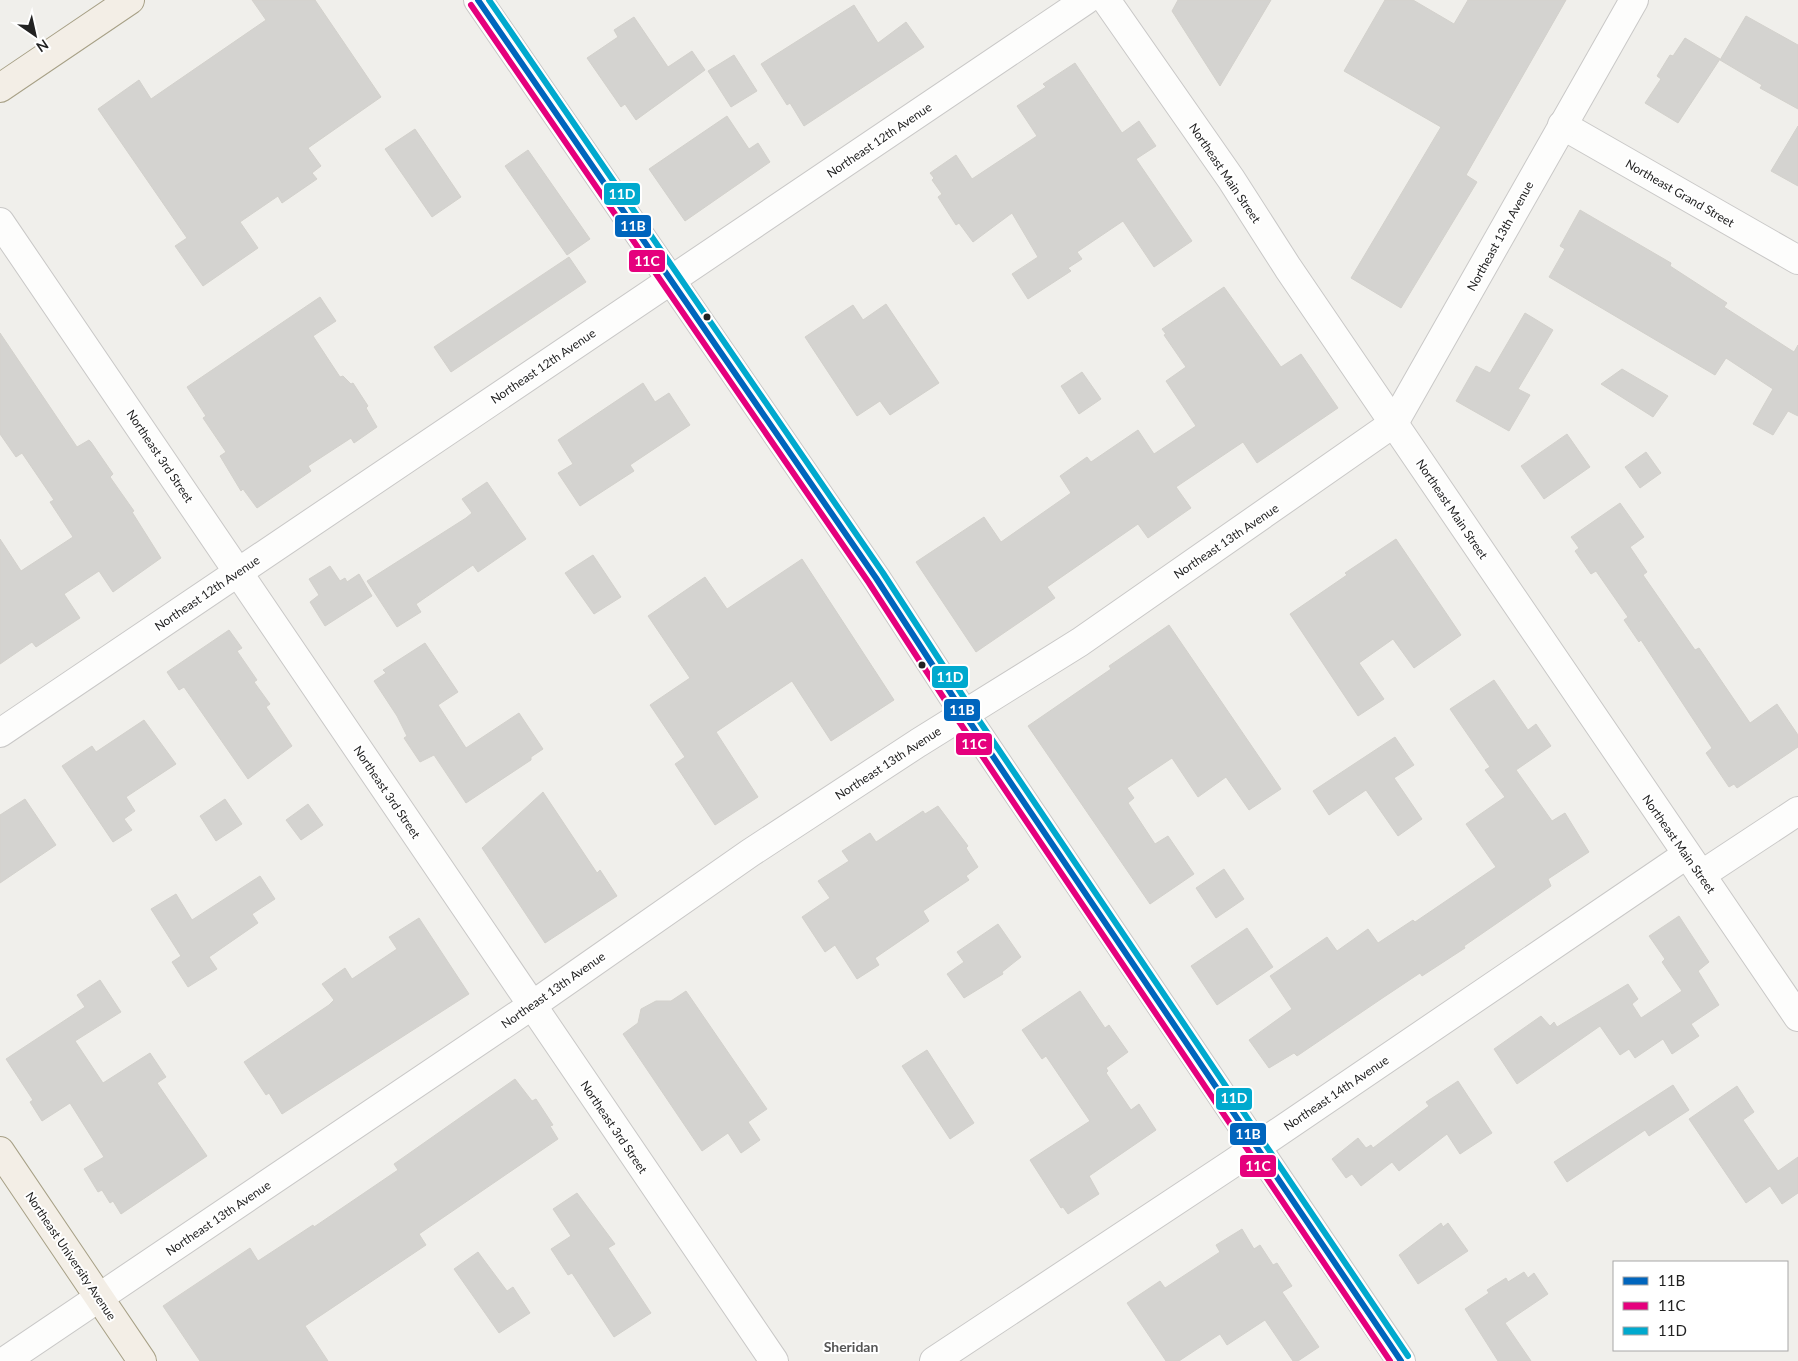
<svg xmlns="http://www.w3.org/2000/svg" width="1798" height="1361" viewBox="0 0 1798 1361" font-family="Lato,sans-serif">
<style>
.building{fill:#d4d3d0;stroke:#d3d1cc}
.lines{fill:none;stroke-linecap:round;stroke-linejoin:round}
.minor-casing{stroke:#c9c8c7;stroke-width:30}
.major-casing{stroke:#a7a086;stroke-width:30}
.minor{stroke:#fdfdfc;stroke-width:28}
.major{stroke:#f3eee6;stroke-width:28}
.bus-1-casing{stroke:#fff;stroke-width:10}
.bus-2-casing{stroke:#fff;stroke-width:10}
.bus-3-casing{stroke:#fff;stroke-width:10}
.bus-1{stroke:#0065bd;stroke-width:6}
.bus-2{stroke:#e5007d;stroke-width:6}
.bus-3{stroke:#00a9ce;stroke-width:6}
.bus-dot{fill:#222;stroke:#fff;stroke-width:2}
.labels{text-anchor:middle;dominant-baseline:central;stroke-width:4;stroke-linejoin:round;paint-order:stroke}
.street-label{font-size:12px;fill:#222;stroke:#fff}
.neighbourhood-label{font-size:14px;font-weight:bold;fill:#555;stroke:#fff}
.line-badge{stroke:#fff;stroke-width:2}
.badge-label{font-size:14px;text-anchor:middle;font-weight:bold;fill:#fff}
</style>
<rect width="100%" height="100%" fill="#f0efeb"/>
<g class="building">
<path d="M252,0H315L381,97L308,148L321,166L312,173L317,179L282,203L278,196L240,222L258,248L203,286L175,246L187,238L98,109L139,80L151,99L266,20Z"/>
<path d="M1178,0H1271L1220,86L1172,11Z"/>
<path d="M1385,0H1413L1454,24L1468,0H1566L1466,175L1477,182L1401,308L1351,278L1441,127L1344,71Z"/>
<path d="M854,5L878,43L906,22L924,47L804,126L790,103L787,105L761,64Z"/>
<path d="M1746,16L1798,45V109L1760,88L1762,85L1720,60Z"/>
<path d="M634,17L668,67L692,51L705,70L636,120L625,104L621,107L587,58L618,37L614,30Z"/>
<path d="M1685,38L1720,59L1678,123L1645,103L1661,79L1657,76L1670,55L1673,56Z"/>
<path d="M734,55L757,91L731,107L708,71Z"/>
<path d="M1075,63L1122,133L1139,121L1156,146L1136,159L1192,241L1154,267L1123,221L1077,252L1082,259L1068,268L1071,271L1028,299L1012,274L1038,257L1012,213L973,242L959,223L956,225L938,197L942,194L932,180L934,178L930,173L956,155L972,179L1037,136L1017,106L1046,87L1043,84Z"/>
<path d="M727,116L749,149L758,143L770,162L685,221L649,169Z"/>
<path d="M1798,126V186L1771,171Z"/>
<path d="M415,129L461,197L432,217L385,149Z"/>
<path d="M528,150L590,239L567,255L505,166Z"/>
<path d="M1580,210L1671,263L1670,266L1727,303L1724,307L1794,352L1798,345V416L1788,411L1773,435L1753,424L1773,389L1726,358L1715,375L1549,277L1565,249L1560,246Z"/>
<path d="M569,257L586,282L451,372L434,347Z"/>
<path d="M1224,287L1281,367L1301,354L1338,408L1257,463L1243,442L1176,487L1191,508L1148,538L1138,524L1047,587L1055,598L976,652L916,562L984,517L1001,542L1071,493L1060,476L1087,457L1091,462L1138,430L1154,454L1196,426L1166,381L1186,367L1164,335L1166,334L1162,329Z"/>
<path d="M320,297L336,321L313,336L340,377L343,376L351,384L353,383L368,406L366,408L377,427L354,443L351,438L308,466L311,471L257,508L243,489L241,491L220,456L226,452L203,418L206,416L187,387Z"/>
<path d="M886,304L939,383L890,415L880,401L857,416L805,337L853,305L863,320Z"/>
<path d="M1525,313L1553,330L1518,389L1530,395L1509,431L1456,401L1476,366L1490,373Z"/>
<path d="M0,333L77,447L89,440L91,442L113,474L110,477L134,511L132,512L161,558L113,592L99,571L64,594L80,618L36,647L32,642L0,664V539L21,571L73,537L50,502L54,500L22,453L16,457L0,434Z"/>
<path d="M1622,369L1668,396L1653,417L1601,384Z"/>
<path d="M1082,372L1101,399L1079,414L1061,386Z"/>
<path d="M643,383L655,402L669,393L690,425L630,465L634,471L580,506L558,473L573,464L558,440Z"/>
<path d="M1567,434L1590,467L1544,499L1521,466Z"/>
<path d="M1646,452L1661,473L1640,488L1625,467Z"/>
<path d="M487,482L526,539L478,572L473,565L416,604L421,612L397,627L367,581L466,518L472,513L462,499Z"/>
<path d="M1620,503L1644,537L1630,547L1647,572L1643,575L1695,650L1699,648L1750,723L1777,704L1798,735V747L1737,788L1734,784L1729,787L1706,753L1712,748L1641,640L1639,642L1624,620L1628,617L1596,571L1591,574L1575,551L1579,548L1571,537Z"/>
<path d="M1396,539L1461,635L1414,668L1393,639L1359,663L1384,699L1358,716L1290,614L1347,575L1345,573Z"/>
<path d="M593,555L621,597L594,614L565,573Z"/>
<path d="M802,559L894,700L831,741L792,681L716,732L758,797L715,825L675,764L685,757L650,705L690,678L648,616L705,577L727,609Z"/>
<path d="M330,566L340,581L345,578L347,582L359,574L372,596L325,626L310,602L319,595L309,579Z"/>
<path d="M1169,625L1281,789L1249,810L1226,777L1198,797L1172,758L1127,788L1134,798L1128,803L1155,844L1168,836L1194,874L1150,904L1028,726L1111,669L1109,666Z"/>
<path d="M229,630L242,648L237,651L257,680L254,682L270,704L266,707L292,746L248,779L184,687L179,690L167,672Z"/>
<path d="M425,643L458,692L438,705L466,748L519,713L543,749L531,757V760L466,803L434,755L420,762L404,738L407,736L397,716L374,681L386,673L383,670Z"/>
<path d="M1494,680L1528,730L1536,724L1551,746L1516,770L1552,821L1565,813L1589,852L1548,879L1551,886L1464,946L1465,948L1422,976L1420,973L1384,997L1297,1056L1294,1053L1269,1068L1249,1040L1292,1009L1270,976L1327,937L1337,951L1368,929L1378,943L1413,920L1415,922L1496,867L1466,824L1505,797L1485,770L1490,767L1450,709Z"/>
<path d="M144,720L176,764L126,797L135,811L124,819L132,830L113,842L62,766L92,746L96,752Z"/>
<path d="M1395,737L1414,765L1394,778L1422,819L1398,836L1366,790L1329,815L1313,791Z"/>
<path d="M543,792L597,873L600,870L617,896L545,943L482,848Z"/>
<path d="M25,799L56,845L0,883V815Z"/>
<path d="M225,799L242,824L216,841L200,816Z"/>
<path d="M308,804L323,825L301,840L286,820Z"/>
<path d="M938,806L968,846L966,848L978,867L966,876L969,880L923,911L929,921L875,958L879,965L857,979L835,945L825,952L802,917L830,898L818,881L849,861L842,851L870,833L876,842L923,811L925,814Z"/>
<path d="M1224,869L1244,899L1216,918L1196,888Z"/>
<path d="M260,876L275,899L252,914L258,923L209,957L217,969L188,987L172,962L181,956L151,909L176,894L192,920Z"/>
<path d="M1679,916L1709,962L1698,971L1719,1005L1691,1024L1699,1036L1672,1054L1663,1039L1635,1058L1629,1049L1620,1055L1600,1026L1517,1084L1494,1049L1541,1016L1550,1026L1554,1022L1557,1027L1628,984L1638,999L1632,1004L1641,1018L1682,991L1662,962L1665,959L1649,936Z"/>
<path d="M419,918L469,994L282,1114L269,1093L266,1095L244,1062L329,1005L334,1000L322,984L345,968L352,979L397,949L389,937Z"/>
<path d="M998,924L1021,957L1002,972L1003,974L964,998L947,974L964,962L957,952Z"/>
<path d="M1247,928L1273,967L1217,1005L1191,966Z"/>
<path d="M100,980L121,1012L75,1041L103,1083L150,1053L166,1077L157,1083L207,1156L121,1214L113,1201L110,1203L102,1190L98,1192L84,1169L104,1157L70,1103L42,1121L30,1102L33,1100L6,1059L85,1007L77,995Z"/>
<path d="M686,991L767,1109L748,1122L760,1140L741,1153L728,1133L702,1151L623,1034L638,1023L641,1009L656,1001H671Z"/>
<path d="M1080,991L1105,1028L1109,1025L1128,1052L1106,1068L1108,1071L1106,1073L1131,1110L1139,1104L1156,1130L1089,1176L1099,1194L1068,1214L1063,1207L1061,1208L1030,1160L1090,1121L1046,1056L1042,1059L1022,1030Z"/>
<path d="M927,1050L974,1123L950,1139L902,1066Z"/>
<path d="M515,1079L532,1101L536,1099L553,1125L550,1126L558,1139L419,1234L426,1245L305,1326L328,1361H200L163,1306L250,1248L258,1261L313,1225L314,1227L398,1170L394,1164Z"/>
<path d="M1458,1081L1492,1133L1460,1154L1447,1134L1399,1171L1392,1162L1361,1186L1352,1174L1346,1178L1332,1159L1358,1138L1366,1148L1371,1145L1373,1148L1429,1106L1426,1102Z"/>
<path d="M1673,1085L1689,1110L1649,1136L1645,1130L1567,1182L1554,1162Z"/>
<path d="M1737,1086L1754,1112L1743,1120L1778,1171L1798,1157V1193L1782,1204L1770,1186L1746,1203L1689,1119Z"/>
<path d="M577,1193L615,1244L608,1248L651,1313L614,1337L572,1273L568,1275L551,1249L571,1236L553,1209Z"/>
<path d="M1441,1223L1443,1227L1448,1223L1468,1251L1418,1284L1399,1255Z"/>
<path d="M1242,1229L1254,1249L1260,1245L1273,1265L1277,1263L1292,1286L1282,1292L1319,1347L1298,1361H1293L1265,1320L1227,1345L1220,1334L1179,1361H1166L1127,1303L1160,1281L1165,1288L1220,1252L1216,1245Z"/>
<path d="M478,1252L507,1291L513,1287L530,1313L499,1333L454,1269Z"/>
<path d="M1524,1272L1528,1278L1534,1273L1548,1294L1505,1323L1531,1361H1498L1465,1309L1489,1293L1487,1290L1506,1278L1508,1282Z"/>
</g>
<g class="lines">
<defs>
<g id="minor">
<path d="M478,0L876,578L965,715L1401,1361"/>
<path d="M1106,0L1231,179L1288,268L1798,1017"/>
<path d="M1562,125L1798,260"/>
<path d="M0,222L774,1361"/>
<path d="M0,733L1086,0"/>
<path d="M1701,875L1798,811"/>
<path d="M5,1361L531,1006L750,853L918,743L1080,642L1394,423L1634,0"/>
<path d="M934,1361L1233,1163L1686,855"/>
</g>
<g id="major">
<path d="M0,88L130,0"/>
<path d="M0,1151L142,1361"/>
</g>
</defs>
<use href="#minor" class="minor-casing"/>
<use href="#major" class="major-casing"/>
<use href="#minor" class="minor"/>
<use href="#major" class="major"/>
<defs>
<path id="bus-1" d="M478,0L876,578L965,715L1401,1361"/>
<path id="bus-2" d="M471,5L869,583L958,720L1390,1361"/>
<path id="bus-3" d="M489,0L883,573L972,710L1408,1356"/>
</defs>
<use href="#bus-1" class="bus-1-casing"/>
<use href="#bus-2" class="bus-2-casing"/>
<use href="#bus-3" class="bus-3-casing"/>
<use href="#bus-1" class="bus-1"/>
<use href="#bus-2" class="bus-2"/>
<use href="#bus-3" class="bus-3"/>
</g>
<g class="bus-dot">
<circle cx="707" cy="317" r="4.5"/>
<circle cx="922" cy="665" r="4.5"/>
</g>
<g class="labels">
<g class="street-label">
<text transform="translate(879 140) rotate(-34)">Northeast 12th Avenue</text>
<text transform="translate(1225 173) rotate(56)">Northeast Main Street</text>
<text transform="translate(1680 193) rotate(30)">Northeast Grand Street</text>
<text transform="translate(1500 236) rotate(-61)">Northeast 13th Avenue</text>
<text transform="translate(543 366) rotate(-34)">Northeast 12th Avenue</text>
<text transform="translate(160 456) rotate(56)">Northeast 3rd Street</text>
<text transform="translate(1452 509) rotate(56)">Northeast Main Street</text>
<text transform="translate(1226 541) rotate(-34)">Northeast 13th Avenue</text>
<text transform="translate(207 593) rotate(-34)">Northeast 12th Avenue</text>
<text transform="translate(888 763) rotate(-33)">Northeast 13th Avenue</text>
<text transform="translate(387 792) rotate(56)">Northeast 3rd Street</text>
<text transform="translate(1679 844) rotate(55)">Northeast Main Street</text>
<text transform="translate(553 990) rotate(-35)">Northeast 13th Avenue</text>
<text transform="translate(1336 1093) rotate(-34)">Northeast 14th Avenue</text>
<text transform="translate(614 1127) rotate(56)">Northeast 3rd Street</text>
<text transform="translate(218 1218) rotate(-34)">Northeast 13th Avenue</text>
<text transform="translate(71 1256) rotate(56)">Northeast University Avenue</text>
</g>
<g class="neighbourhood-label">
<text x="851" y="1346">Sheridan</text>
</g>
</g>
<g class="line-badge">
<rect x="603" y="182" width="38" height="24" rx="5" fill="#00a9ce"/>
<rect x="614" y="214" width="38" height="24" rx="5" fill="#0065bd"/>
<rect x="628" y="249" width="38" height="24" rx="5" fill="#e5007d"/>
<rect x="931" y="665" width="38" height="24" rx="5" fill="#00a9ce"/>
<rect x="943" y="698" width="38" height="24" rx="5" fill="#0065bd"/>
<rect x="955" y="732" width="38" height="24" rx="5" fill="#e5007d"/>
<rect x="1215" y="1087" width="38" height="24" rx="5" fill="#00a9ce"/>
<rect x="1229" y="1122" width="38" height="24" rx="5" fill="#0065bd"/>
<rect x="1239" y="1154" width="38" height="24" rx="5" fill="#e5007d"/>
</g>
<g class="badge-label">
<text x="622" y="199">11D</text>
<text x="633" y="231">11B</text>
<text x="647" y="266">11C</text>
<text x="950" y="682">11D</text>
<text x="962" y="715">11B</text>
<text x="974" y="749">11C</text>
<text x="1234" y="1103">11D</text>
<text x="1248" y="1139">11B</text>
<text x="1258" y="1171">11C</text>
</g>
<rect x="1613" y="1261" width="175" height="90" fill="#ffffff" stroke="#a7a7a7"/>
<rect x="1623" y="1277" width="25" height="8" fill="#0065bd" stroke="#a7a7a7"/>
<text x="1658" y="1286" font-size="15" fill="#222222">11B</text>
<rect x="1623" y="1302" width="25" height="8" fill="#e5007d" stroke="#a7a7a7"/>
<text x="1658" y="1311" font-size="15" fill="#222222">11C</text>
<rect x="1623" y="1327" width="25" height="8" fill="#00a9ce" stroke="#a7a7a7"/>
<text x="1658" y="1336" font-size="15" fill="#222222">11D</text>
<g transform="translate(35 35) rotate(146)" stroke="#ffffff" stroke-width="4" paint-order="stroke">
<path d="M0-4L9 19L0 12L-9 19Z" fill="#222222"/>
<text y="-8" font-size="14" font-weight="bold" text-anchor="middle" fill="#222222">N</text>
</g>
</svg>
